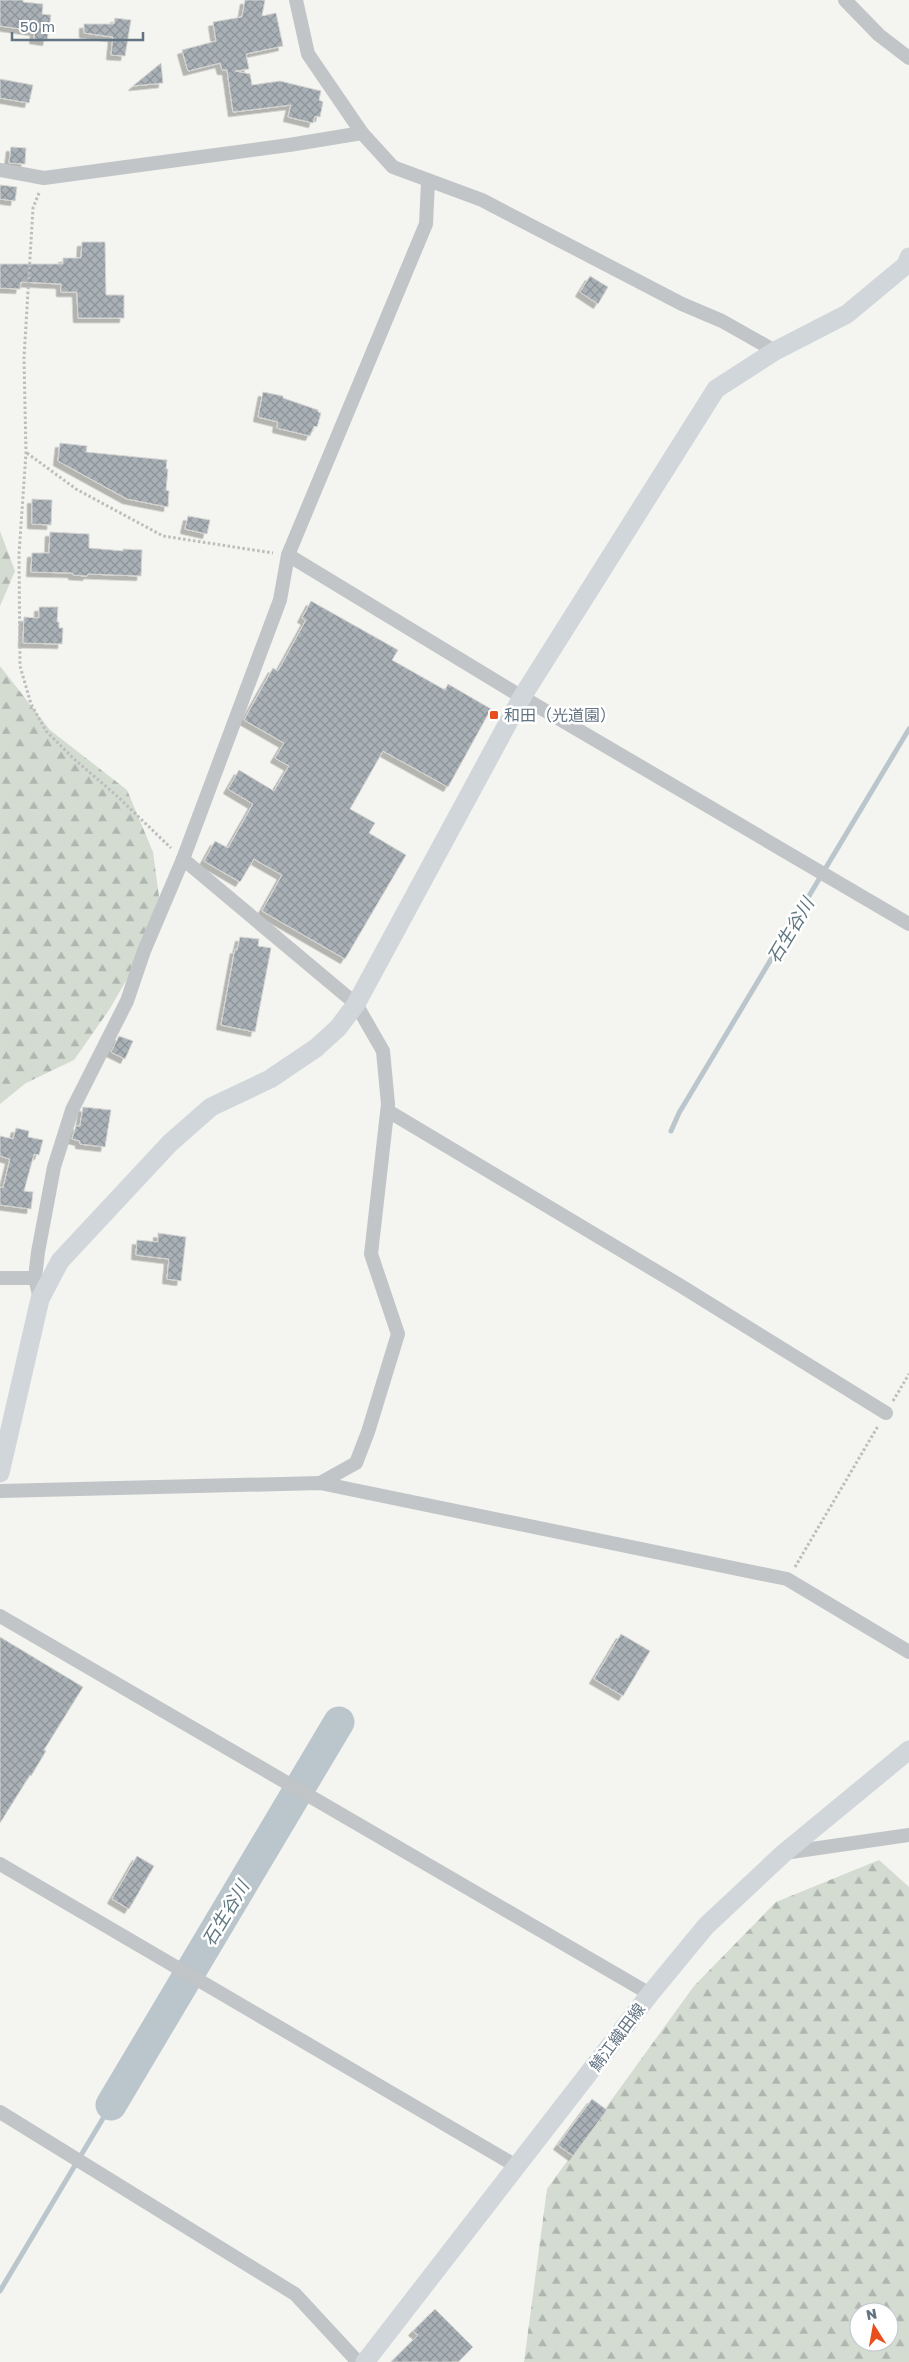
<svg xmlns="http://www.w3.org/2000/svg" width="909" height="2362" viewBox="0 0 909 2362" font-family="'Golos Text','Noto Sans JP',sans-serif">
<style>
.forest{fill:url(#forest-firs);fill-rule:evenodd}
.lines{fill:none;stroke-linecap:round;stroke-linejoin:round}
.stream{stroke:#bac6cb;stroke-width:5}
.river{stroke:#bac6cb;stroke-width:31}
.building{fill:url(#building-cross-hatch);stroke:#d5d5d3;filter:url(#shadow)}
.path{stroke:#bbbdbf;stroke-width:3;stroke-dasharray:2.5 2.5;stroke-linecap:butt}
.street{stroke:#c1c5c8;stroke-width:14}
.secondary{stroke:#d1d6da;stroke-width:19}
.poi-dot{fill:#e84f1c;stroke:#fff;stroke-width:2}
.labels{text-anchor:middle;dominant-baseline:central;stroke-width:5;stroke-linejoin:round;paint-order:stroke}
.poi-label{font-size:16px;fill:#627382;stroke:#fff;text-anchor:start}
.street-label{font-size:16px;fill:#627382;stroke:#fff}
.water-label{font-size:18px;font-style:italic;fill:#5e767f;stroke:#fff}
</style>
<defs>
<pattern id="forest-firs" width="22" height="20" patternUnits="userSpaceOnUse" patternTransform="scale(1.25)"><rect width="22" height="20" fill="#d4dbd1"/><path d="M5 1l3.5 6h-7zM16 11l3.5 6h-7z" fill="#afb6af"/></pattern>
<pattern id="building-cross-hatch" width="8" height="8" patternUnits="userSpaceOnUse" patternTransform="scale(1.25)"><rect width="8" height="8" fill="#a9b1b6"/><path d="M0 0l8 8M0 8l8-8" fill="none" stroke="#8d9499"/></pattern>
<filter id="shadow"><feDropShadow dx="-4.5" dy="4.5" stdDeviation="0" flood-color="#0004"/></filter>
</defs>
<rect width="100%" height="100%" fill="#f4f4f0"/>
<g class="forest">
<path d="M0,531L15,571L0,606Z"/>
<path d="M0,666L50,730L127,790L153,852L162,919L109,1010L74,1060L26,1083L0,1104Z"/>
<path d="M879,1860L909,1887V2362H524L547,2189L694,1986L776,1902ZM859,2312H889V2342H859Z"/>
</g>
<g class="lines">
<g class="stream">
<path d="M671,1131L679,1113L909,729"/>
<path d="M0,2291L111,2105"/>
</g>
<path class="river" d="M111,2105L339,1722"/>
</g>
<g class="building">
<path d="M0,0H23V2L43,4L42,14L51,15L47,41L34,39L35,31L0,26Z"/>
<path d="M245,0H265L262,16L276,13L283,46L246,54L249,69L235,71L250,74L252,85L280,81L321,91L319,100L323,102L320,117L315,116L313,123L288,117L291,105L233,112L227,70H222L220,63L188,71L182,50L216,41L213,22L242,17Z"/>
<path d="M115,18L131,20L125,56L111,55L113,37L84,33V24H114Z"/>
<path d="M161,63L163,83L133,86Z"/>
<path d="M0,79L33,85L29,103L0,98Z"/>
<path d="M11,147L26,148L25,164L9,163Z"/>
<path d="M0,185L17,187L15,201L0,199Z"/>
<path d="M82,242H105L106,295H124V318H78L77,292H61V284L21,282L20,289L0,288V264H63V258H81Z"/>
<path d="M590,276L608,287L598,304L580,292Z"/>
<path d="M263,392L283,396V398L318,410V412L321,413L317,427L314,426L310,436L277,428L278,422L258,417Z"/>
<path d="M60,443L87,446L86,452L167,460L166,469H168L166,490L169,491L168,507L127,499L58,461Z"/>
<path d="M32,499L52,500L51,525L32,524Z"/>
<path d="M188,516L210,520L207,534L185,529Z"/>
<path d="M50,532L89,534V548L123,551V549L142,550L141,576L88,574L87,576L73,575V573L31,572L32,553H49Z"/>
<path d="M311,601L398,650L392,660L445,690L448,684L491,709L448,787L383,751L350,809L375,823L369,833L406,855L345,959L262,911L282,875L254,859L240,882L204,861L215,841L228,848L253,804L228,789L239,770L274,791L289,766L275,758L284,743L244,720L273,668L278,671L306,620L302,618Z"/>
<path d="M39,607H58L57,622H59V628H63L62,644L23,643L24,617L39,618Z"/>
<path d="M240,937L259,939L258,946L271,948L255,1032L221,1025L235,949L237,950Z"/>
<path d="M119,1036L133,1041L125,1059L111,1052Z"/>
<path d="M83,1107L111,1110L105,1147L80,1144V1141L72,1139L76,1126H80Z"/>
<path d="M16,1128L29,1131L28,1137L43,1140L39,1155L34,1154L24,1191L33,1192L31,1209L0,1205V1187L3,1188L10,1159L0,1156V1136L13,1139Z"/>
<path d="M158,1233L186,1237L181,1281L167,1279L169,1259L136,1255L137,1240L158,1242Z"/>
<path d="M621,1634L650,1651L623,1696L594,1679Z"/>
<path d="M0,1637L83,1687L44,1750L46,1751L31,1776L30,1775L0,1823Z"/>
<path d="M137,1856L154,1866L129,1909L112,1899Z"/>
<path d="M592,2099L607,2110L573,2156L558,2145Z"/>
<path d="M435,2309L473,2347L458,2362H391L418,2335L413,2331Z"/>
</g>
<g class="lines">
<g class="path">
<path d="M39,193L33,208L24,358L26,453L19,554L20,666L31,704L46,731L74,759L117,796L171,848"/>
<path d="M27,453L76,489L163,536L273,553"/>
<path d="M893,1401L909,1374"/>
<path d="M795,1567L878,1426"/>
</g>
<g class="street">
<path d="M296,0L308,54L362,133L393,167L482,200L682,304L722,321L775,351"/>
<path d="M845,0L879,35L909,58"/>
<path d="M0,170L44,178L289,145L362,133"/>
<path d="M288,555L522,697L909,924"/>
<path d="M183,859L356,1004L383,1051L388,1104L371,1254L398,1334L368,1432L356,1463L320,1483"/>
<path d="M388,1111L681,1286L886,1413"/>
<path d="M0,1278H35"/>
<path d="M40,1299L35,1278L38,1252L54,1167L72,1110L127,1001L144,951L183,859L280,600L288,555L426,224L428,182"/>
<path d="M0,1491L320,1483L787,1579L909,1652"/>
<path d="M0,1616L650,1994"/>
<path d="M784,1853L909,1835"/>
<path d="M0,1864L518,2167"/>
<path d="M0,2112L295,2294L358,2362"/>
</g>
<g class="secondary">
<path d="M0,1473L40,1299L60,1261L170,1143L211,1107L270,1079L316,1048L338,1028L356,1004L522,697L716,389L775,351L847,314L906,265L909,257"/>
<path d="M365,2362L650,1994L706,1926L784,1853L909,1750"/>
</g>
</g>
<rect class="poi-dot" x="489" y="710" width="10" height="10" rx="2.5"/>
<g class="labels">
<g class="poi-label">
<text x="504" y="715">和田（光道園）</text>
</g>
<g class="street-label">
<text transform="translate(617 2037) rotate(-53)">鯖江織田線</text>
</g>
<g class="water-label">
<text transform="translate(790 930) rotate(-59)">石生谷川</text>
<text transform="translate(225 1913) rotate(-59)">石生谷川</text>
</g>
</g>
<g transform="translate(874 2327) rotate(349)"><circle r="24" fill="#ffffff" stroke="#c0c7cd"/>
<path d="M0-4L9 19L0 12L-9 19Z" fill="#e84f1c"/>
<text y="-8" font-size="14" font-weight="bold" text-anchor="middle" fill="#627382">N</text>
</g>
<path d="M12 32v8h131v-8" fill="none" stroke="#627382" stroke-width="2.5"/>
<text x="20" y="32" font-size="15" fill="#627382" stroke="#ffffff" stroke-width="4" paint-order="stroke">50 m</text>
</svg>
